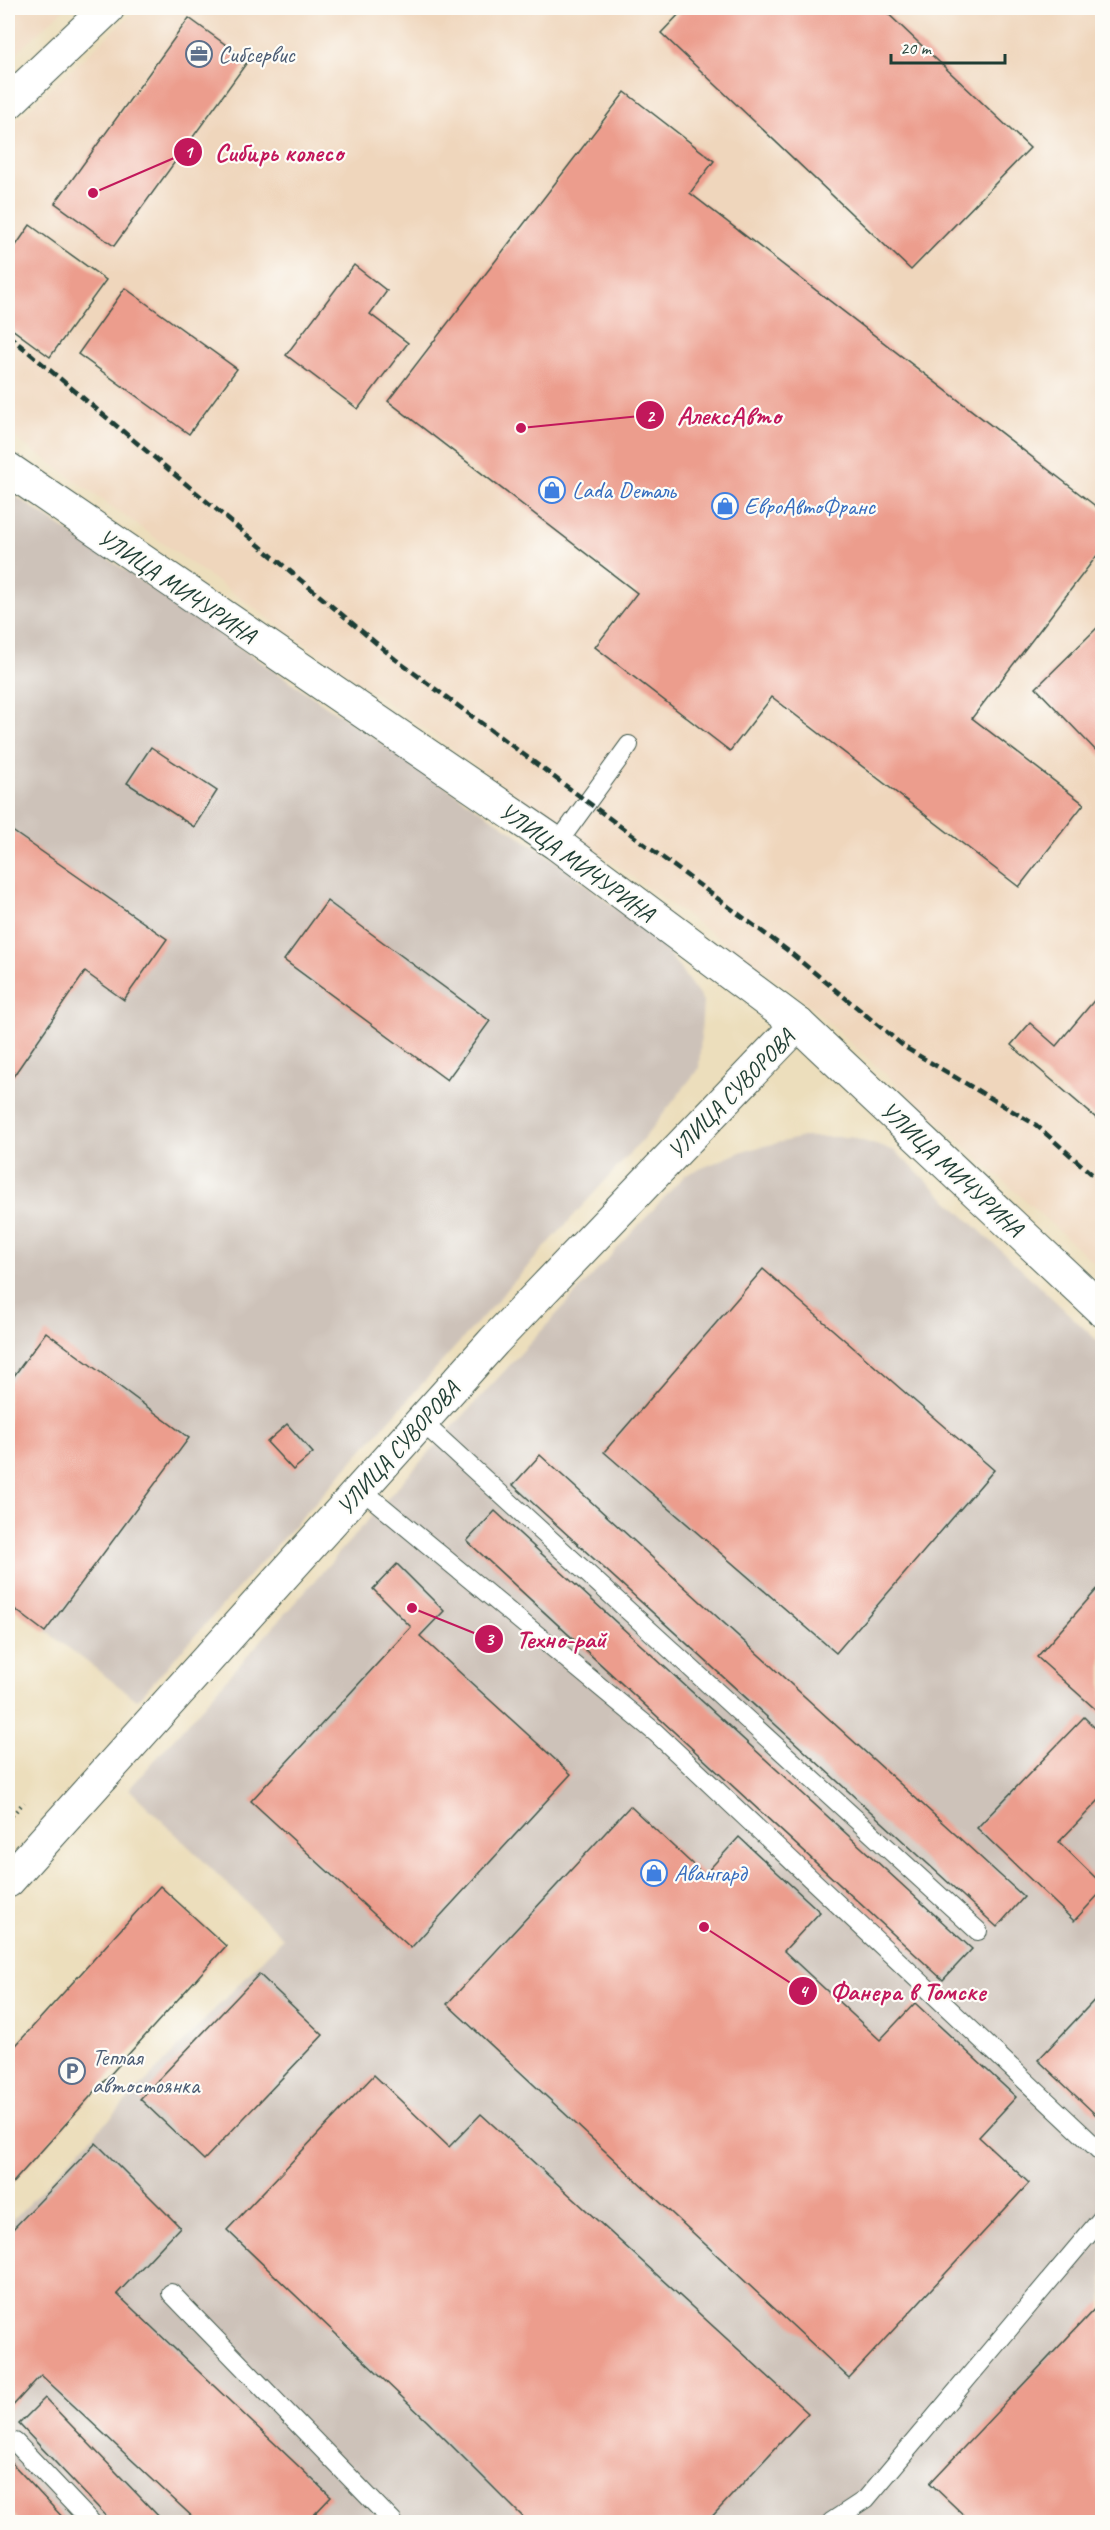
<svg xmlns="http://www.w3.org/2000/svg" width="1110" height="2530" viewBox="0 0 1110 2530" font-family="Caveat,sans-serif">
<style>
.built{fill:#efd6bc}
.industrial{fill:#cdc2b9}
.building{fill:#ec9d8d}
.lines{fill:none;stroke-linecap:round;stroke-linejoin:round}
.lane-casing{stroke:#3e5548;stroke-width:20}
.secondary-casing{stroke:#3e5548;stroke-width:35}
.path{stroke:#3e5548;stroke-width:4;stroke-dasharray:1.5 4.5;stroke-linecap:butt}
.lane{stroke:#fff;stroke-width:18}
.secondary{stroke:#fff;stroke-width:33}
.rail{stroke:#1f3d34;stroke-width:4.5;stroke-dasharray:9 4.5;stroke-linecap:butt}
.labels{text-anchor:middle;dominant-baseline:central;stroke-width:4.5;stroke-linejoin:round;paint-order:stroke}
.service-label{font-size:24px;fill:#4e5e75;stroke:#fdfcf7;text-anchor:start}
.shop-label{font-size:24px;fill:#366cbe;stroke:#fdfcf7;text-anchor:start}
.street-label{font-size:24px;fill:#1f3d34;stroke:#fdfcf7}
.leader{fill:none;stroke:#c2185b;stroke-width:2}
.callout-dot{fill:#c2185b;stroke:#fdfcf7;stroke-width:2}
.mark-label{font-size:18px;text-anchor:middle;font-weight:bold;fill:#fff}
.callout-label{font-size:26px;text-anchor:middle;font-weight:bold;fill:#c2185b;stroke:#fdfcf7;stroke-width:4.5;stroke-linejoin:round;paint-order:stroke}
</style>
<rect width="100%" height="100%" fill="#fdfcf7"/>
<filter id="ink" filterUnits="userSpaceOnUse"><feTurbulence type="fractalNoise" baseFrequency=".0167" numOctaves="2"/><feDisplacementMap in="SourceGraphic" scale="12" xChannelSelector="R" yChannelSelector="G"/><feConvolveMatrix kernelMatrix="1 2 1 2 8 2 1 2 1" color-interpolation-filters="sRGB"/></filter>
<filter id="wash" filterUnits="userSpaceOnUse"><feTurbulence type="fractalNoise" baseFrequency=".008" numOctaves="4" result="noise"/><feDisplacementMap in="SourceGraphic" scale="24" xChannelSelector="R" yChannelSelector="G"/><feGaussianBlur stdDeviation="1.35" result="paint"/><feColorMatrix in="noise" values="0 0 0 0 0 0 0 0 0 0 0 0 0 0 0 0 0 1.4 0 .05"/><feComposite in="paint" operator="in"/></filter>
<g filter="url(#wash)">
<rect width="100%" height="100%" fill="#ecdebc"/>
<g class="built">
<path d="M8,8H65L8,61Z"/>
<path d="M138,8H1102V1270L794,992L8,433V128Z"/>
</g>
<g class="industrial">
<path d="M8,491L556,861L662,944L703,1001L699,1068L650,1131L137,1700L8,1602Z"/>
<path d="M803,1137H850L895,1151L1102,1345V2522H20L8,2509V2225L283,1938L129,1789L402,1482L685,1175L743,1151Z"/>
</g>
<g id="blocks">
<g class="building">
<path d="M685,8H882L1030,148L911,270L661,33Z"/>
<path d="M189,18L248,61L114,246L55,203Z"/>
<path d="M625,92L714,161L690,193L1102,511V549L972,718L1084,804L1019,887L772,697L730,751L595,647L637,593L388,401Z"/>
<path d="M30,225L106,280L50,357L8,326V257Z"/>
<path d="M354,265L387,291L370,314L408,343L358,409L286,355Z"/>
<path d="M125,288L237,369L189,434L78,354Z"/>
<path d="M1102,623V757L1036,688Z"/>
<path d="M151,747L217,791L194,827L127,783Z"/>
<path d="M8,828L167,939L124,1000L85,972L8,1084Z"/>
<path d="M327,901L490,1021L447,1080L284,960Z"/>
<path d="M1102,991V1123L1011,1045L1030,1023L1056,1046Z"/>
<path d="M763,1269L994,1470L836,1653L604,1452Z"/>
<path d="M46,1332L189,1438L45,1632L8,1604V1384Z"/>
<path d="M287,1424L313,1453L293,1470L267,1442Z"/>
<path d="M540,1455L1024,1897L997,1927L513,1485Z"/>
<path d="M495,1511L972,1949L943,1980L467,1541Z"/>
<path d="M397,1564L444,1611L420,1636L571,1774L411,1948L251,1801L411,1627L373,1589Z"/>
<path d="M1100,1586L1102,1589V1715L1037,1657Z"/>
<path d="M1084,1717L1102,1735V1797L1059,1842L1102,1884V1891L1074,1921L977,1828Z"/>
<path d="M630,1806L704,1875L739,1837L820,1912L784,1951L880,2040L915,2003L1016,2097L979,2137L1029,2183L849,2378L447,2004Z"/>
<path d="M160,1886L226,1946L8,2188V2054Z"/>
<path d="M259,1974L323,2035L204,2160L140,2099Z"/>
<path d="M1102,1992V2108L1096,2115L1038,2060Z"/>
<path d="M374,2075L449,2147L481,2114L808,2413L707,2522H528L427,2421L227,2230Z"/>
<path d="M96,2143L180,2227L117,2294L331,2497L307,2522H198L41,2375L8,2411V2234Z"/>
<path d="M1102,2301V2522H971L930,2483Z"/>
<path d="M45,2398L164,2522H112L19,2424Z"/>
<path d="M8,2459L67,2522H20L8,2509Z"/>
</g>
</g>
</g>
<g filter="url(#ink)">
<use href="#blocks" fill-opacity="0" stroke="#3e5548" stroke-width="1.5"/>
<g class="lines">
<defs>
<g id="lane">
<path d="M557,844L629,745"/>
<path d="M422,1422L978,1931"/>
<path d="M362,1490L656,1733L1102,2153"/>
<path d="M171,2293L393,2522"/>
<path d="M15,2442L91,2522"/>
<path d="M831,2522L866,2499L1102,2218"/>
</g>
<g id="secondary">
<path d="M8,103L108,8"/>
<path d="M8,469L557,844L798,1024L1102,1310"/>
<path d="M8,1881L494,1341L798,1024"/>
</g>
</defs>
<use href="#lane" class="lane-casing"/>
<use href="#secondary" class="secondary-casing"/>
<path class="path" d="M8,1820L24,1802"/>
<use href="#lane" class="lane"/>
<use href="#secondary" class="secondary"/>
<path class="rail" d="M8,335L395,659L787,950L906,1048L1036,1125L1102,1183"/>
</g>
</g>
<defs>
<symbol id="office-ring" viewBox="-11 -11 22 22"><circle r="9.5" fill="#fdfcf7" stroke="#5c6f8a" stroke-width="1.5"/><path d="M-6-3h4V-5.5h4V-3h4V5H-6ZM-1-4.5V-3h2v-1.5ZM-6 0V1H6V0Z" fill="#5c6f8a"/></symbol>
<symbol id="shop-ring" viewBox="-11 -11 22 22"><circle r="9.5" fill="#fdfcf7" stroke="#3f7fe0" stroke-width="1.5"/><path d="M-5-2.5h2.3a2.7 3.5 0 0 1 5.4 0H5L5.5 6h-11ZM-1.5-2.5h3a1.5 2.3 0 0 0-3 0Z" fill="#3f7fe0"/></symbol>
<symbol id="parking-ring" viewBox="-11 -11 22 22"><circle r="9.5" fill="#fdfcf7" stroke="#5c6f8a" stroke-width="1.5"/><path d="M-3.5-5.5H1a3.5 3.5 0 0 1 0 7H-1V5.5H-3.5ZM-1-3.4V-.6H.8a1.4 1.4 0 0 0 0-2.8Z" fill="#5c6f8a"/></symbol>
</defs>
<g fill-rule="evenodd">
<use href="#office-ring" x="184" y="39" width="30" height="30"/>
<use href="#shop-ring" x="537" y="475" width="30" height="30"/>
<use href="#shop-ring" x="710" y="491" width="30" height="30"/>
<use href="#shop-ring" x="639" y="1858" width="30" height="30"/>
<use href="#parking-ring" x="57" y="2056" width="30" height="30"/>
</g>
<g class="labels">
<g class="service-label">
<text x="218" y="54">Сибсервис</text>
<text x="92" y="2057">Теплая<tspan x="92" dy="28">автостоянка</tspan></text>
</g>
<g class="shop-label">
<text x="572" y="490">Lada Dеталь</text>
<text x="744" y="506">ЕвроАвтоФранс</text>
<text x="674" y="1873">Авангард</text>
</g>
<g class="street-label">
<text transform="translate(177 586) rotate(34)">УЛИЦА МИЧУРИНА</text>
<text transform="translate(577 862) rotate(36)">УЛИЦА МИЧУРИНА</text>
<text transform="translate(731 1094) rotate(-46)">УЛИЦА СУВОРОВА</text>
<text transform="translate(952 1169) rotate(43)">УЛИЦА МИЧУРИНА</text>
<text transform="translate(398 1448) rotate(-48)">УЛИЦА СУВОРОВА</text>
</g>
</g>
<path class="leader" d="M93 193L188 152M521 428L650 415M412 1608L489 1639M704 1927L803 1991"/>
<g class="callout-dot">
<circle cx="93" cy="193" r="6"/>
<circle cx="521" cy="428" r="6"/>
<circle cx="412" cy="1608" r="6"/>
<circle cx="704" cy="1927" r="6"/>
<circle cx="188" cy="152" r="15"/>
<circle cx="650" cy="415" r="15"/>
<circle cx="489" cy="1639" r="15"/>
<circle cx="803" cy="1991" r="15"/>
</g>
<g class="mark-label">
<text x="188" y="158">1</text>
<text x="650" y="422">2</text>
<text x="489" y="1645">3</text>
<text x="803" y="1997">4</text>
</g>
<g class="callout-label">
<text x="279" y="161">Сибирь колесо</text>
<text x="729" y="424">АлексАвто</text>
<text x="561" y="1648">Техно-рай</text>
<text x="908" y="2000">Фанера в Томске</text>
</g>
<rect width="1110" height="2530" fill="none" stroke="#fdfcf7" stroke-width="30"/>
<path d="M891 54v9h114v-9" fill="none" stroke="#1f3d34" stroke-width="3"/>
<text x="900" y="54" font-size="18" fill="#1f3d34" stroke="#fdfcf7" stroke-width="4.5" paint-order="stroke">20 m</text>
</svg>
